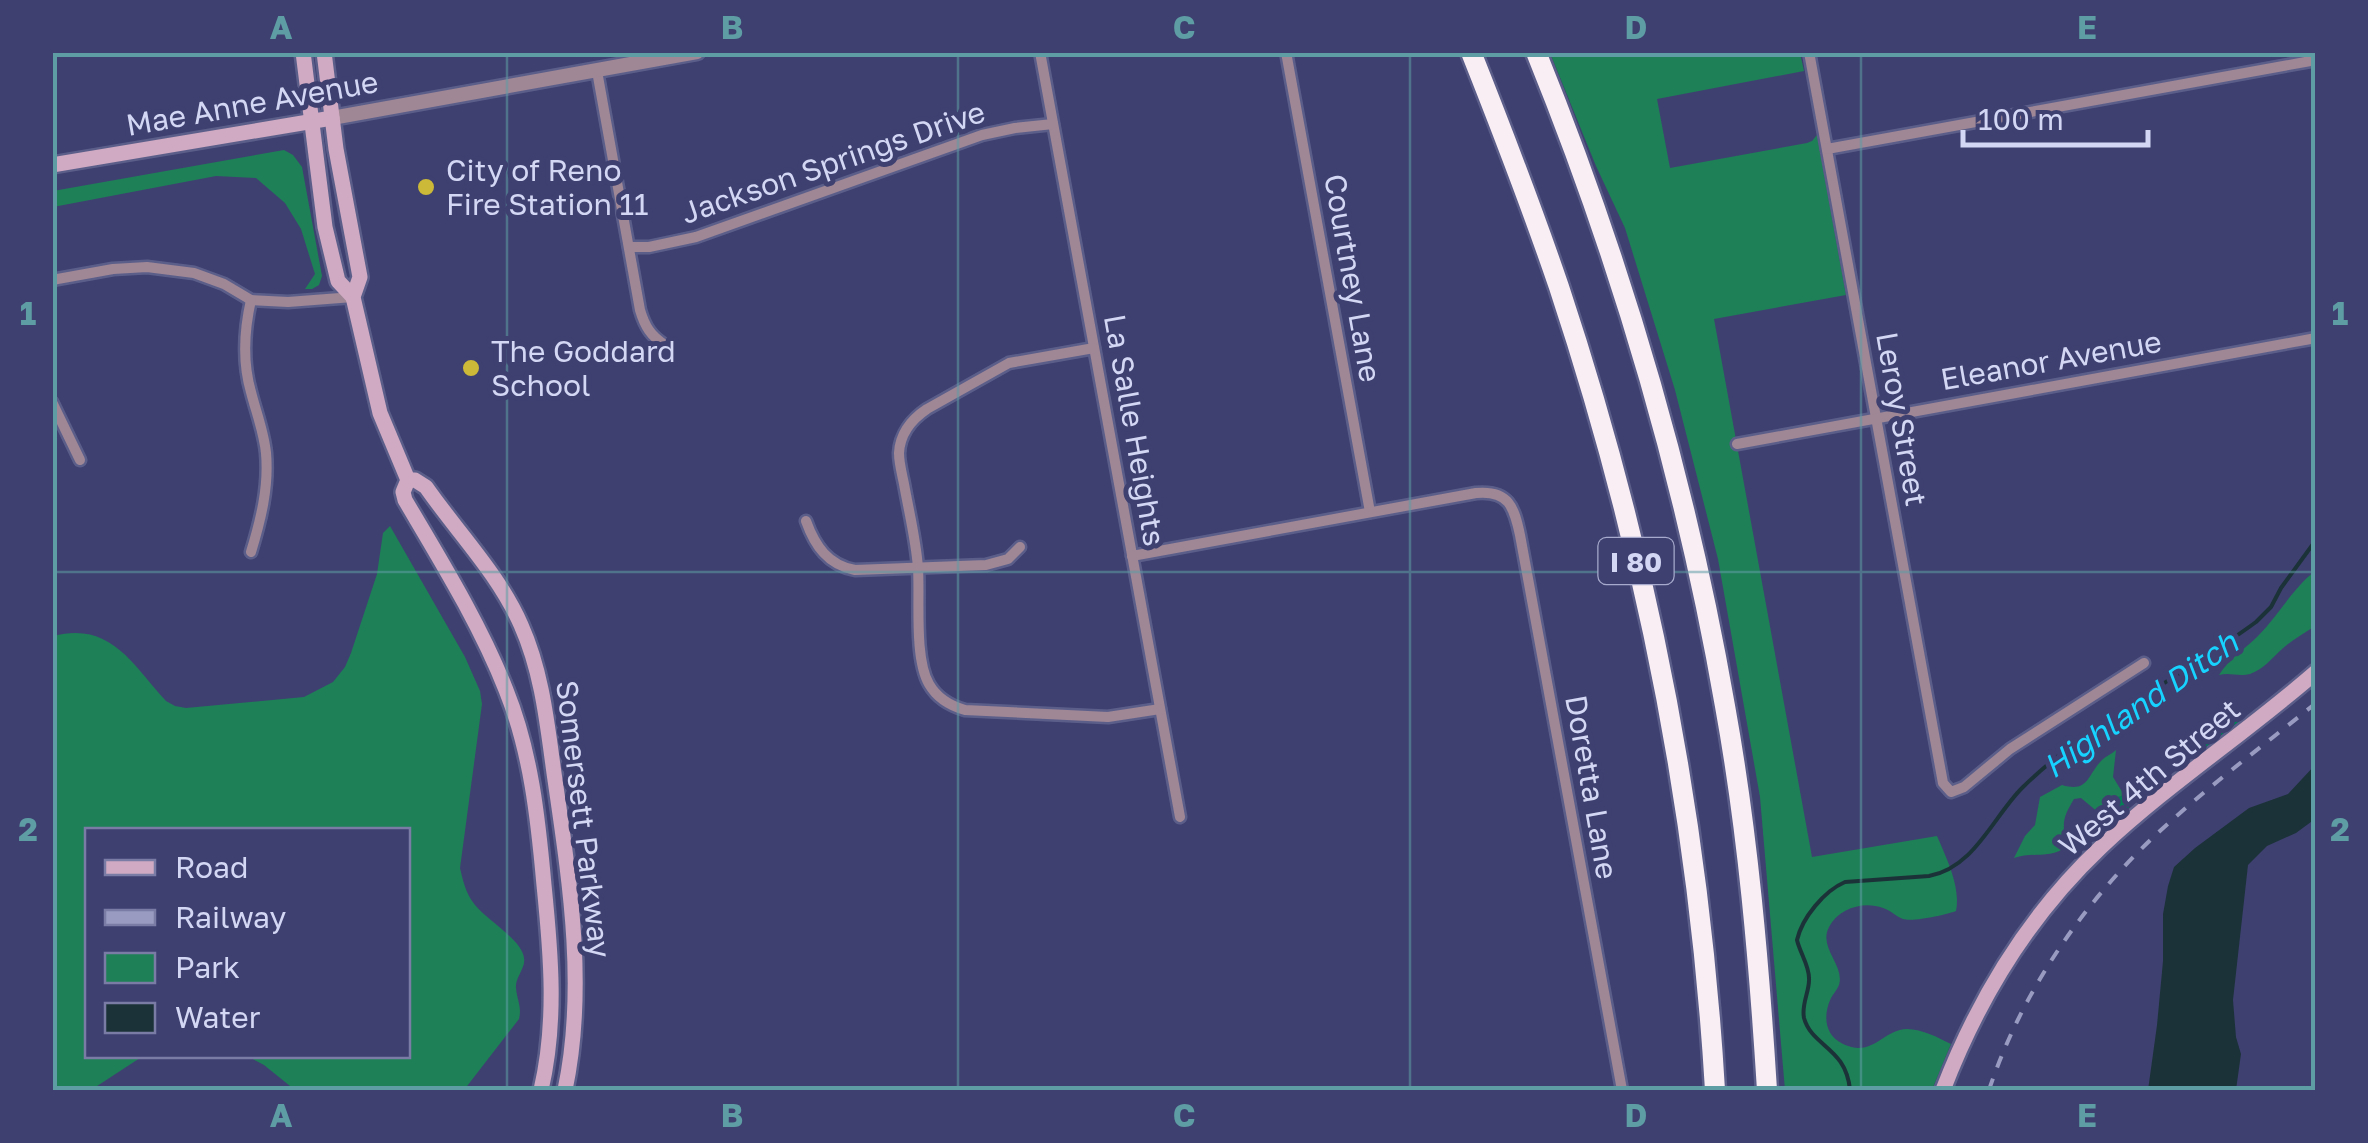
<svg xmlns="http://www.w3.org/2000/svg" width="2368" height="1143" viewBox="0 0 2368 1143" font-family="'Golos Text',sans-serif">
<style>
.green{fill:#1e8057}
.forest{fill:#018255}
.water{fill:#1c3239}
.lines{fill:none;stroke-linecap:round;stroke-linejoin:round}
.stream{stroke:#1c3239;stroke-width:4}
.minor-casing{stroke:#5c5e8a;stroke-width:15}
.tertiary-casing{stroke:#5c5e8a;stroke-width:19}
.secondary-casing{stroke:#5c5e8a;stroke-width:20}
.motorway-casing{stroke:#5c5e8a;stroke-width:25}
.minor{stroke:#9f8796;stroke-width:10}
.tertiary{stroke:#9f8796;stroke-width:14}
.secondary{stroke:#d0aac2;stroke-width:15}
.motorway{stroke:#faeef5;stroke-width:20}
.rail{stroke:#999bc0;stroke-width:4;stroke-dasharray:12 12;stroke-linecap:butt}
.grid{fill:none;stroke:#5e9da4;stroke-width:2.5;stroke-opacity:0.55}
.poi-dot{fill:#ccb938;stroke:#3e4070;stroke-width:4}
.labels{text-anchor:middle;dominant-baseline:central;stroke-width:10;stroke-linejoin:round;paint-order:stroke}
.shield{fill:#3e4070;stroke:#a7aacc;stroke-width:2.5}
.shield-label{font-size:28px;font-weight:bold;fill:#d4d7f4}
.street-label{font-size:30px;fill:#d4d7f4;stroke:#3e4070}
.poi-label{font-size:30px;fill:#d4d7f4;stroke:#3e4070;text-anchor:start}
.water-label{font-size:32px;font-style:italic;fill:#16d3ff;stroke:#3e4070}
.neatline{fill:none;stroke:#5e9da4;stroke-width:4}
.grid-label{font-size:32px;text-anchor:middle;font-weight:bold;fill:#5e9da4}
</style>
<rect width="100%" height="100%" fill="#3e4070"/>
<g class="green">
<path d="M1550,53H1800L1804,71L1657,99L1670,168L1807,143L1812,141L1817,135L1846,295L1714,319L1812,857L1937,836C1946,857 1961,887 1956,911C1945,915 1914,922 1903,919C1897,917 1890,910 1883,908C1864,901 1839,908 1829,927C1818,948 1845,965 1839,985C1837,990 1833,994 1831,998C1823,1015 1824,1035 1843,1044C1873,1058 1882,1030 1907,1029C1922,1029 1939,1038 1951,1044L1932,1090H1785L1760,797L1718,559L1675,390L1625,228L1596,166Z"/>
<path d="M284,150L293,155L302,167L322,276L319,285L312,289H305L315,274L301,229L285,203L256,178L216,176L53,207V191Z"/>
<path d="M390,526L465,657L480,691L482,704L460,868C463,881 466,894 475,905C486,919 522,940 524,958C526,968 515,977 516,988C517,1000 522,1007 519,1019L464,1090H295L264,1065L247,1056H408V830H88V1056H143L91,1090H53V636C111,621 132,664 166,701L175,706L186,708L304,697L333,682L345,667L351,653L377,574L383,533Z"/>
<path d="M2315,571V626C2305,633 2292,640 2282,649C2272,658 2264,669 2250,674C2239,677 2230,672 2219,675C2229,659 2245,649 2258,636C2279,615 2292,589 2315,571Z"/>
<path d="M2116,750L2113,777L2124,795L2113,799L2108,816L2111,823L2081,798L2074,799C2062,819 2062,823 2067,846C2051,860 2033,851 2014,858L2025,836L2035,825L2040,797L2062,785C2089,793 2087,775 2102,760C2106,756 2112,754 2116,750Z"/>
</g>
<g class="forest">
<path d="M2219,716H2233L2242,719L2197,754C2196,736 2204,724 2219,716Z"/>
<path d="M2124,795L2137,800L2111,823L2108,808L2113,799Z"/>
</g>
<path class="water" d="M2315,765V819L2296,833L2267,846L2248,865L2233,1000L2236,1037L2241,1054L2236,1090H2148L2157,1025L2163,961V914L2168,886L2174,867L2195,848L2249,808L2288,794Z"/>
<g class="lines">
<path class="stream" d="M1850,1090C1846,1047 1812,1047 1804,1018C1801,1004 1810,991 1809,978C1809,965 1800,953 1797,940C1802,918 1824,891 1845,882L1929,876C1974,868 1993,817 2022,788C2089,722 2180,678 2256,622L2271,607L2281,588L2316,540"/>
<defs>
<g id="minor">
<path d="M1040,52L1180,817"/>
<path d="M1286,52L1370,512"/>
<path d="M1809,52L1943,783L1951,792L1964,787L2010,749L2144,663"/>
<path d="M597,71L640,310C645,327 651,336 665,345"/>
<path d="M1827,149L2316,60"/>
<path d="M629,247H649L696,237L982,135L1015,128L1053,124"/>
<path d="M52,280L113,269L147,267L194,273L224,284L251,300L288,302L353,297"/>
<path d="M1094,348L1009,363L927,409C912,419 900,434 899,453C899,463 902,474 904,484C909,512 916,540 918,568C920,599 914,658 929,684C937,698 951,706 965,710L1108,717L1160,709"/>
<path d="M52,402L80,460"/>
<path d="M1737,444L2316,338"/>
<path d="M806,521C815,546 828,565 855,570L986,565L1008,559L1020,547"/>
<path d="M251,552C261,519 269,487 266,453C264,432 256,412 251,392C242,361 244,331 251,300"/>
<path d="M1132,556L1476,493C1509,490 1514,507 1520,535L1622,1090"/>
</g>
<path id="tertiary" d="M332,118L697,52"/>
<g id="secondary">
<path d="M303,52L325,227L338,281L353,297"/>
<path d="M324,52L336,149L360,277L353,297L380,413L408,480L403,492L405,500C441,561 480,624 506,690C531,752 538,818 544,885C551,954 557,1022 541,1090"/>
<path d="M52,165L332,118"/>
<path d="M408,480H415L426,487C458,533 498,573 521,625C542,672 547,722 554,773C569,877 587,986 565,1090"/>
<path d="M1943,1090C1978,999 2029,915 2101,847C2168,784 2246,733 2316,672"/>
</g>
<g id="motorway">
<path d="M1471,52C1502,130 1532,208 1559,287C1645,546 1699,818 1715,1090"/>
<path d="M1536,52C1622,264 1686,482 1725,706C1748,833 1759,962 1767,1090"/>
</g>
</defs>
<use href="#minor" class="minor-casing"/>
<use href="#tertiary" class="tertiary-casing"/>
<use href="#secondary" class="secondary-casing"/>
<use href="#motorway" class="motorway-casing"/>
<use href="#minor" class="minor"/>
<use href="#tertiary" class="tertiary"/>
<use href="#secondary" class="secondary"/>
<use href="#motorway" class="motorway"/>
<path class="rail" d="M1989,1090C2022,991 2084,901 2161,830C2210,785 2264,745 2316,703"/>
</g>
<path class="grid" d="M507,52V1090M958,52V1090M1410,52V1090M1861,52V1090M52,572H2316"/>
<g class="poi-dot">
<circle cx="426" cy="187" r="10"/>
<circle cx="471" cy="368" r="10"/>
</g>
<g class="labels">
<rect class="shield" x="1598.5" y="538" width="75" height="46" rx="8"/>
<g class="shield-label">
<text x="1636" y="561">I 80</text>
</g>
<g class="street-label">
<text transform="translate(252 103) rotate(-10)">Mae Anne Avenue</text>
<text transform="translate(833 162) rotate(-19)">Jackson Springs Drive</text>
<text transform="translate(1353 278) rotate(80)">Courtney Lane</text>
<text transform="translate(2051 360) rotate(-10)">Eleanor Avenue</text>
<text transform="translate(1902 419) rotate(80)">Leroy Street</text>
<text transform="translate(1135 430) rotate(80)">La Salle Heights</text>
<text transform="translate(2149 777) rotate(-40)">West 4th Street</text>
<text transform="translate(1592 787) rotate(80)">Doretta Lane</text>
<text transform="translate(584 819) rotate(83)">Somersett Parkway</text>
</g>
<g class="poi-label">
<text x="446" y="170">City of Reno<tspan x="446" dy="34">Fire Station 11</tspan></text>
<text x="491" y="351">The Goddard<tspan x="491" dy="34">School</tspan></text>
</g>
<g class="water-label">
<text transform="translate(2140 704) rotate(-35)">Highland Ditch</text>
</g>
</g>
<rect width="2368" height="1143" fill="none" stroke="#3e4070" stroke-width="110"/>
<rect x="85" y="828" width="325" height="230" fill="#3e4070" stroke="#7a7ca5" stroke-width="2.5"/>
<rect x="105" y="860" width="50" height="15" fill="#d0aac2" stroke="#7a7ca5" stroke-width="2.5"/>
<text x="175" y="878" font-size="30" fill="#d4d7f4">Road</text>
<rect x="105" y="910" width="50" height="15" fill="#999bc0" stroke="#7a7ca5" stroke-width="2.5"/>
<text x="175" y="928" font-size="30" fill="#d4d7f4">Railway</text>
<rect x="105" y="953" width="50" height="30" fill="#1e8057" stroke="#7a7ca5" stroke-width="2.5"/>
<text x="175" y="978" font-size="30" fill="#d4d7f4">Park</text>
<rect x="105" y="1003" width="50" height="30" fill="#1c3239" stroke="#7a7ca5" stroke-width="2.5"/>
<text x="175" y="1028" font-size="30" fill="#d4d7f4">Water</text>
<path d="M1963 130v15h185v-15" fill="none" stroke="#d4d7f4" stroke-width="5"/>
<text x="1978" y="130" font-size="30" fill="#d4d7f4" stroke="#3e4070" stroke-width="8" paint-order="stroke">100 m</text>
<rect x="55" y="55" width="2258" height="1033" class="neatline"/>
<g class="grid-label">
<text x="281" y="39">A</text>
<text x="732" y="39">B</text>
<text x="1184" y="39">C</text>
<text x="1636" y="39">D</text>
<text x="2087" y="39">E</text>
<text x="28" y="325">1</text>
<text x="2340" y="325">1</text>
<text x="28" y="841">2</text>
<text x="2340" y="841">2</text>
<text x="281" y="1127">A</text>
<text x="732" y="1127">B</text>
<text x="1184" y="1127">C</text>
<text x="1636" y="1127">D</text>
<text x="2087" y="1127">E</text>
</g>
</svg>
